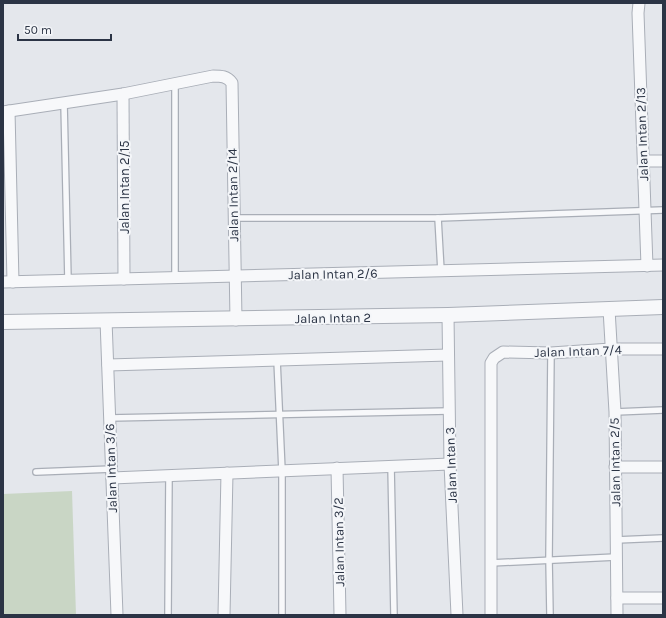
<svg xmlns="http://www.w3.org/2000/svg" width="666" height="618" viewBox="0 0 666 618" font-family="Karla,sans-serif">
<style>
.green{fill:#c9d6c5}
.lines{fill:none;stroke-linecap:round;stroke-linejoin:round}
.service-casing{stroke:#a9aeb7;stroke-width:8}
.minor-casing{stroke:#a9aeb7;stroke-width:13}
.tertiary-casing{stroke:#a9aeb7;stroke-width:16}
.service{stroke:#f7f8fa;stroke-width:5.5}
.minor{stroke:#f7f8fa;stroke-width:11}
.tertiary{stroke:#f7f8fa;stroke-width:14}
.labels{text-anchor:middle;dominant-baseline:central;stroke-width:4;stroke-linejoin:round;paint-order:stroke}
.street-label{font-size:13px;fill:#2b3445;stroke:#f4f6f9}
</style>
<rect width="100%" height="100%" fill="#e4e7ec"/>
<path class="green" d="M72,491L76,615H3V494Z"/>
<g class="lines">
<defs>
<g id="service">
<path d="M64,103L68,280"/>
<path d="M234,218H438L663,210"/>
<path d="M438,218L441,271"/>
<path d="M175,278V84"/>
<path d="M277,360L282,471V615"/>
<path d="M615,412L663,410"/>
<path d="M109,418L449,411"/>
<path d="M391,466L394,615"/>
<path d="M36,472L112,469"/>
<path d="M616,540L663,538"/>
<path d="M491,563L616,557"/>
<path d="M168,615L169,475"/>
<path d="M550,615L549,559L551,353"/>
</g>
<g id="minor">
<path d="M639,3L638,13L647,266"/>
<path d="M123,94L124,279"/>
<path d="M9,111L13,282"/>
<path d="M3,112L123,94L213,76C221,76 227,76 232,83L236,320"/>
<path d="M644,161H663"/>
<path d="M3,282L663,265"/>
<path d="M609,309L615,412L617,615"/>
<path d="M448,315L450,464L457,615"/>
<path d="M106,320L117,615"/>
<path d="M108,365L448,355"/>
<path d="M615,467H663"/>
<path d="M337,468L340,615"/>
<path d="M112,478L450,464"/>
<path d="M617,598H663"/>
<path d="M224,615L227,473"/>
<path d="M491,615V363L494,358L503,352L551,353L611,349H663"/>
</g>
<path id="tertiary" d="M3,322L448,315L663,307"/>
</defs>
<use href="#service" class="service-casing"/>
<use href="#minor" class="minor-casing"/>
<use href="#tertiary" class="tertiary-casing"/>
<use href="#service" class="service"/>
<use href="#minor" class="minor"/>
<use href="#tertiary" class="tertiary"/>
</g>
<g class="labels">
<g class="street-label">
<text transform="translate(642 134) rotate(-92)">Jalan Intan 2/13</text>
<text transform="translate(124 187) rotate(-90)">Jalan Intan 2/15</text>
<text transform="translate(233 195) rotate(-91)">Jalan Intan 2/14</text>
<text transform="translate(333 274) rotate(-1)">Jalan Intan 2/6</text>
<text transform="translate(333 318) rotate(-1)">Jalan Intan 2</text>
<text transform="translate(578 351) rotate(-2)">Jalan Intan 7/4</text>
<text transform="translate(615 462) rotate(-91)">Jalan Intan 2/5</text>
<text transform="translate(451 465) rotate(-92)">Jalan Intan 3</text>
<text transform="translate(111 468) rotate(-92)">Jalan Intan 3/6</text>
<text transform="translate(339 542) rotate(-91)">Jalan Intan 3/2</text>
</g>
</g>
<rect width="666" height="618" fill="none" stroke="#2b3445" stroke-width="8"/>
<path d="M18 34v6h93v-6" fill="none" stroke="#2b3445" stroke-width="2"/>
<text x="24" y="34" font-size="12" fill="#2b3445" stroke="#f4f6f9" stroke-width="3" paint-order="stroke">50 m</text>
</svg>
